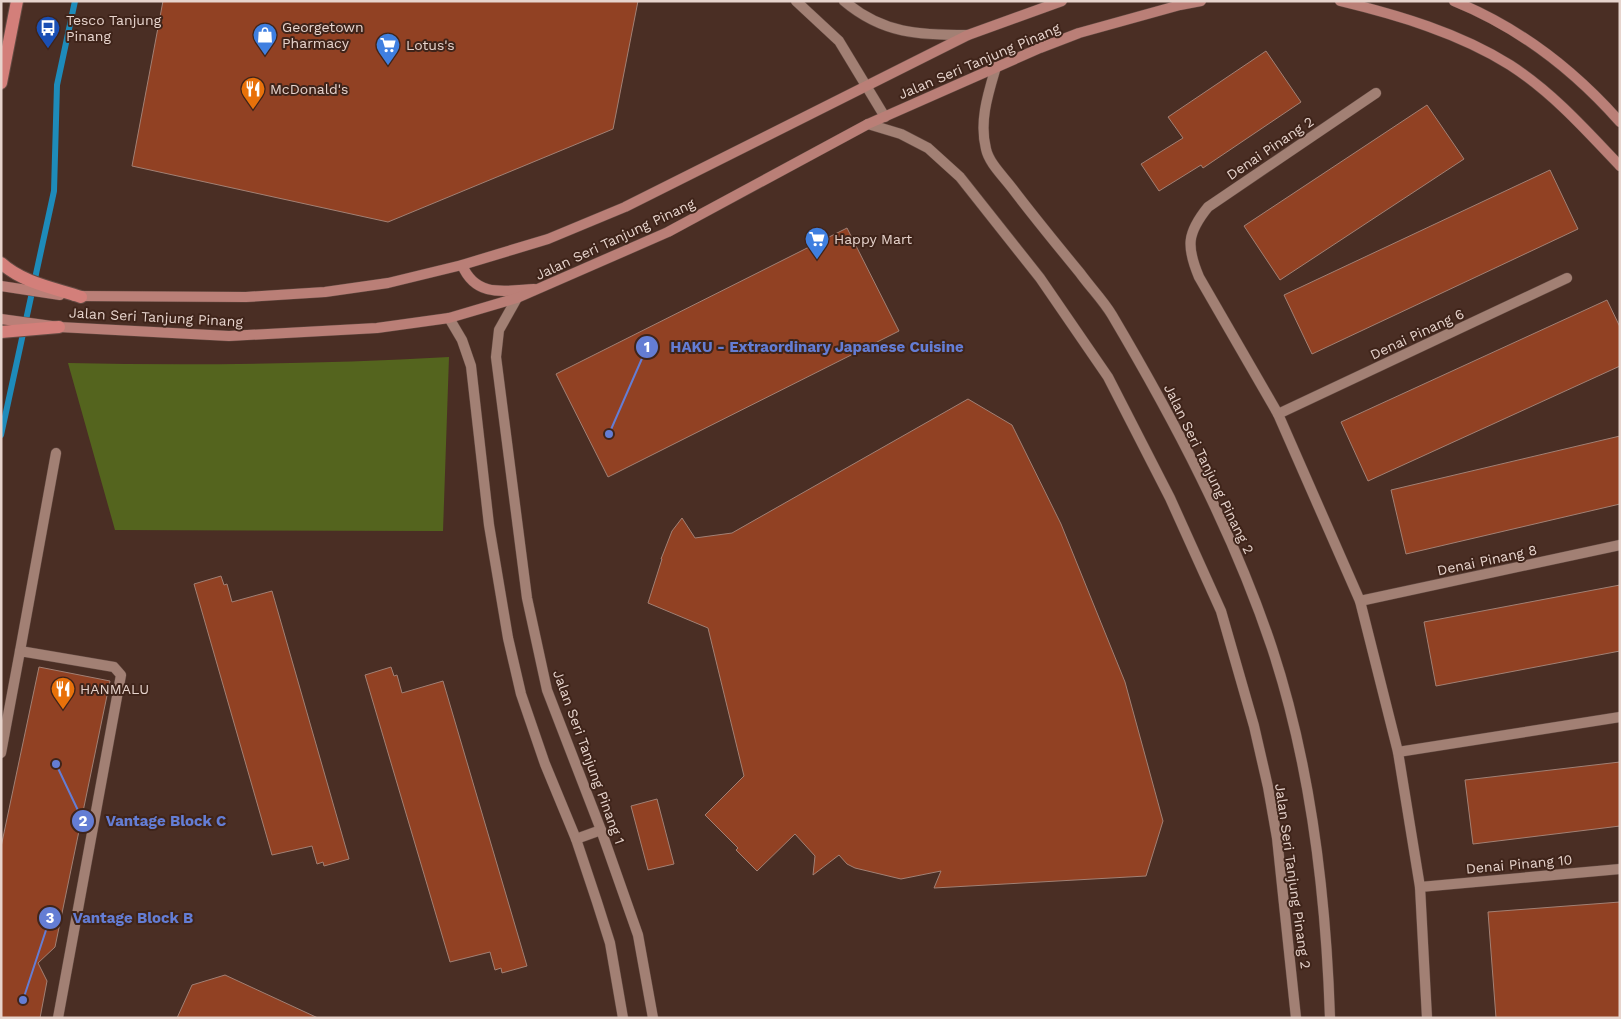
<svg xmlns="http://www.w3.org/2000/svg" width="1621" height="1019" viewBox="0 0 1621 1019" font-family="'Work Sans',sans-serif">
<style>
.green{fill:#54641e}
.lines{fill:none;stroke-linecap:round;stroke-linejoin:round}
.stream{stroke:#1e8bba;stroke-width:6}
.building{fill:#914123;stroke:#a28074}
.minor-casing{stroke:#634a42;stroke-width:11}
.tertiary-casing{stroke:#634a42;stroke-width:11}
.secondary-casing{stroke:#634a42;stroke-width:11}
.primary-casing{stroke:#634a42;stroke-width:14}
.minor{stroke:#a28074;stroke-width:10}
.tertiary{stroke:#a28074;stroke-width:10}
.secondary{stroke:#ba7f77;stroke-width:10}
.primary{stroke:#d37f7a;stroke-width:12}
.labels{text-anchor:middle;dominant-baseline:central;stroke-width:4;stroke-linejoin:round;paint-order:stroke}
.poi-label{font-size:14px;fill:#e7d4cd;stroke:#3f241a;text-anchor:start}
.street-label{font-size:14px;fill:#e7d4cd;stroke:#3f241a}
.leader{fill:none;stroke:#647dd4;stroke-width:2}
.callout-dot{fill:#647dd4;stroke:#3f241a;stroke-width:2}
.mark-label{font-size:15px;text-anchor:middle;font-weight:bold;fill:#fff}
.callout-label{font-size:15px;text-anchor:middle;font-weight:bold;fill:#647dd4;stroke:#3f241a;stroke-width:4;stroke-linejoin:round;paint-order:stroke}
</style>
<rect width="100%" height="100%" fill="#4a2e24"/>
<path class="green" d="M449,357L443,531L115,530L68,363C195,366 322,364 449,357Z"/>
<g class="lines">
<path class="stream" d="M1,435L54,191L57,85L75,1"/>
</g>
<g class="building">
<path d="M163,1H638L613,129L388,222L132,166Z"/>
<path d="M1266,51L1301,102L1203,168L1201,165L1159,191L1141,164L1183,138L1168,117Z"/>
<path d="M1427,105L1464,159L1280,280L1244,226Z"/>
<path d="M1550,170L1578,229L1312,354L1284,295Z"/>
<path d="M847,228L899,331L608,477L556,374Z"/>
<path d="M1607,300L1620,327V366L1368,481L1341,422Z"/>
<path d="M968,399L1012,425L1061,524L1125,682L1163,821L1146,876L934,888L941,871L901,879L855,868L847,864L839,855L813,875L815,856L795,834L757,871L736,850L738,848L705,815L744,776L708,628L648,603L662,559H661L672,531L682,518L695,538L732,533Z"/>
<path d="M1620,436V504L1406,554L1391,490Z"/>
<path d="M221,576L224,585L227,584L232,602L272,591L349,859L324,866L323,862L317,864L312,846L272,855L194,584Z"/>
<path d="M1620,585V651L1436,686L1424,622Z"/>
<path d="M39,667L110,681L55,947L38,963L47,981L40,1018H1V847Z"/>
<path d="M391,667L394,676L397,675L402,693L443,681L527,966L502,973L501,968L495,970L490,952L450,962L365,675Z"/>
<path d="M1620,762V826L1473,844L1465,780Z"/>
<path d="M657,799L674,864L648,870L631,806Z"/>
<path d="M1620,902V1018H1496L1488,912Z"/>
<path d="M225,975L318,1018H177L192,985Z"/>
</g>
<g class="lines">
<defs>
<g id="minor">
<path d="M1376,93L1208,207C1187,233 1186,246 1199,277L1278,414L1360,601L1398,752L1420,887L1427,1018"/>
<path d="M1278,414L1567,278"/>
<path d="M1360,601L1620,545"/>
<path d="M20,651L56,453"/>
<path d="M1398,752L1620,717"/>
<path d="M1,753L20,651L114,667L121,675L58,1018"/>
<path d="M1420,887L1620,869"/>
</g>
<g id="tertiary">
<path d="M796,1L839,41L885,117"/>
<path d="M844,1C883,34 919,35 968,35"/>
<path d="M996,67C988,94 979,121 986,149C989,163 1003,176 1012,188C1034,217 1057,245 1080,273C1090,287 1103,300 1112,315C1174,420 1233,531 1272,648C1311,766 1326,894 1330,1018"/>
<path d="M868,124L901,134L928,148L960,177L1040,278L1108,377L1170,498L1221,611L1254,726L1268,787L1277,838L1296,1018"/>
<path d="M517,298L499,330L496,357L527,598L547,690L601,830L638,935L653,1018"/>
<path d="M449,318L462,340L471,366L489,525L508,638L521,694L545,764L576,839L597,902L610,943L623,1018"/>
<path d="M576,839L601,830"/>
</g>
<g id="secondary">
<path d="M1340,1C1398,15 1459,33 1510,65C1552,92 1586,130 1620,166"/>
<path d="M1454,1C1518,27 1574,70 1620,122"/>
<path d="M462,265C476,298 504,291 534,289"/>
<path d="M1,286L60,295"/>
<path d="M74,296L246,297L325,292L388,283L462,265L548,239L625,207L968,35L1062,1"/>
<path d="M1,319L59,327L229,336L377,328L449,318L517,298L668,232L868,124L1040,48L1079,33L1180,5L1201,1"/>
</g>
<g id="primary">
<path d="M1,83L17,1"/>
<path d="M1,263C23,283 54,288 81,297"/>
<path d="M1,332L59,327"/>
</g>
</defs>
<use href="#minor" class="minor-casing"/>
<use href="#tertiary" class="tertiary-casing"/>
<use href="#secondary" class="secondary-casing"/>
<use href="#primary" class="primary-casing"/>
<use href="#minor" class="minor"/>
<use href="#tertiary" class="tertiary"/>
<use href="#secondary" class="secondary"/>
<use href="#primary" class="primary"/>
</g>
<defs>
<symbol id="bus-pin" viewBox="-11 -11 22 30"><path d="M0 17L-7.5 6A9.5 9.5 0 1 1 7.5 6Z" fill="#1a4fb4" stroke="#3f241a"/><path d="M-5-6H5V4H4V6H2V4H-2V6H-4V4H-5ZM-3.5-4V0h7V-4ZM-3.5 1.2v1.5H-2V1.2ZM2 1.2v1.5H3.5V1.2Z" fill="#fff"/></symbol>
<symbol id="shop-pin" viewBox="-11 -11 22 30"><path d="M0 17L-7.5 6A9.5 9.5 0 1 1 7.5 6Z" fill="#3f7fe0" stroke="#3f241a"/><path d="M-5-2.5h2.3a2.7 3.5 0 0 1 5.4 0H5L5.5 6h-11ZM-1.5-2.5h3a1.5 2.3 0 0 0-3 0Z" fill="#fff"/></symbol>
<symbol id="supermarket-pin" viewBox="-11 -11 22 30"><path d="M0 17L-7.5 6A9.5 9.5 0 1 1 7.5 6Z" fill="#3f7fe0" stroke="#3f241a"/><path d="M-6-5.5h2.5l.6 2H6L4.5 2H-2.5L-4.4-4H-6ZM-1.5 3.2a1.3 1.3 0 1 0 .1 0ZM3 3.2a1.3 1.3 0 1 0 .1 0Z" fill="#fff"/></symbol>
<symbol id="restaurant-pin" viewBox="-11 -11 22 30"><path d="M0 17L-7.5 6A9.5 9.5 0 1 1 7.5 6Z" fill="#e8710a" stroke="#3f241a"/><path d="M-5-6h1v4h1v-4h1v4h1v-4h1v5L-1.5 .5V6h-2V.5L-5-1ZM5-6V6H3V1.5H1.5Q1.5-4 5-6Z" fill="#fff"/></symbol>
</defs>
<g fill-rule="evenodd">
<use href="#bus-pin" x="34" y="14" width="28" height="38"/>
<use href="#shop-pin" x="251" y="21" width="28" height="38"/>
<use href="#supermarket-pin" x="374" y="31" width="28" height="38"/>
<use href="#restaurant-pin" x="239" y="75" width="28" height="38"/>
<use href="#supermarket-pin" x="803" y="225" width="28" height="38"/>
<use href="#restaurant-pin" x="49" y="675" width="28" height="38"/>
</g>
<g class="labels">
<g class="poi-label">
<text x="66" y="20">Tesco Tanjung<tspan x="66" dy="16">Pinang</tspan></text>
<text x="282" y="27">Georgetown<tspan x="282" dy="16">Pharmacy</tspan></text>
<text x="406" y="45">Lotus's</text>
<text x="270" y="89">McDonald's</text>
<text x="834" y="239">Happy Mart</text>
<text x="80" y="689">HANMALU</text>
</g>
<g class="street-label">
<text transform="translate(979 61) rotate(-23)">Jalan Seri Tanjung Pinang</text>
<text transform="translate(1270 148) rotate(-34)">Denai Pinang 2</text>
<text transform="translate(615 239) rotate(-25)">Jalan Seri Tanjung Pinang</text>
<text transform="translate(156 317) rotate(3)">Jalan Seri Tanjung Pinang</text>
<text transform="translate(1417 334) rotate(-25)">Denai Pinang 6</text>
<text transform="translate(1209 469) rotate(64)">Jalan Seri Tanjung Pinang 2</text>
<text transform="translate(1487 560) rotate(-12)">Denai Pinang 8</text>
<text transform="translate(589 757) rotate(70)">Jalan Seri Tanjung Pinang 1</text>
<text transform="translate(1519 864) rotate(-5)">Denai Pinang 10</text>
<text transform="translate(1293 876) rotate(82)">Jalan Seri Tanjung Pinang 2</text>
</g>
</g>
<path class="leader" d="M609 434L647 347M56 764L83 821M23 1000L50 918"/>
<g class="callout-dot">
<circle cx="609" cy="434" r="5"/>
<circle cx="56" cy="764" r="5"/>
<circle cx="23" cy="1000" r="5"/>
<circle cx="647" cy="347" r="12"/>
<circle cx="83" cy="821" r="12"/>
<circle cx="50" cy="918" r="12"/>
</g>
<g class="mark-label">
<text x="647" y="352">1</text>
<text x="83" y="826">2</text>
<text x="50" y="923">3</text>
</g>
<g class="callout-label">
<text x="817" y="352">HAKU - Extraordinary Japanese Cuisine</text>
<text x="166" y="826">Vantage Block C</text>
<text x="133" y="923">Vantage Block B</text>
</g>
<rect width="1621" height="1019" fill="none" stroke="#e7d4cd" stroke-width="5"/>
</svg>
